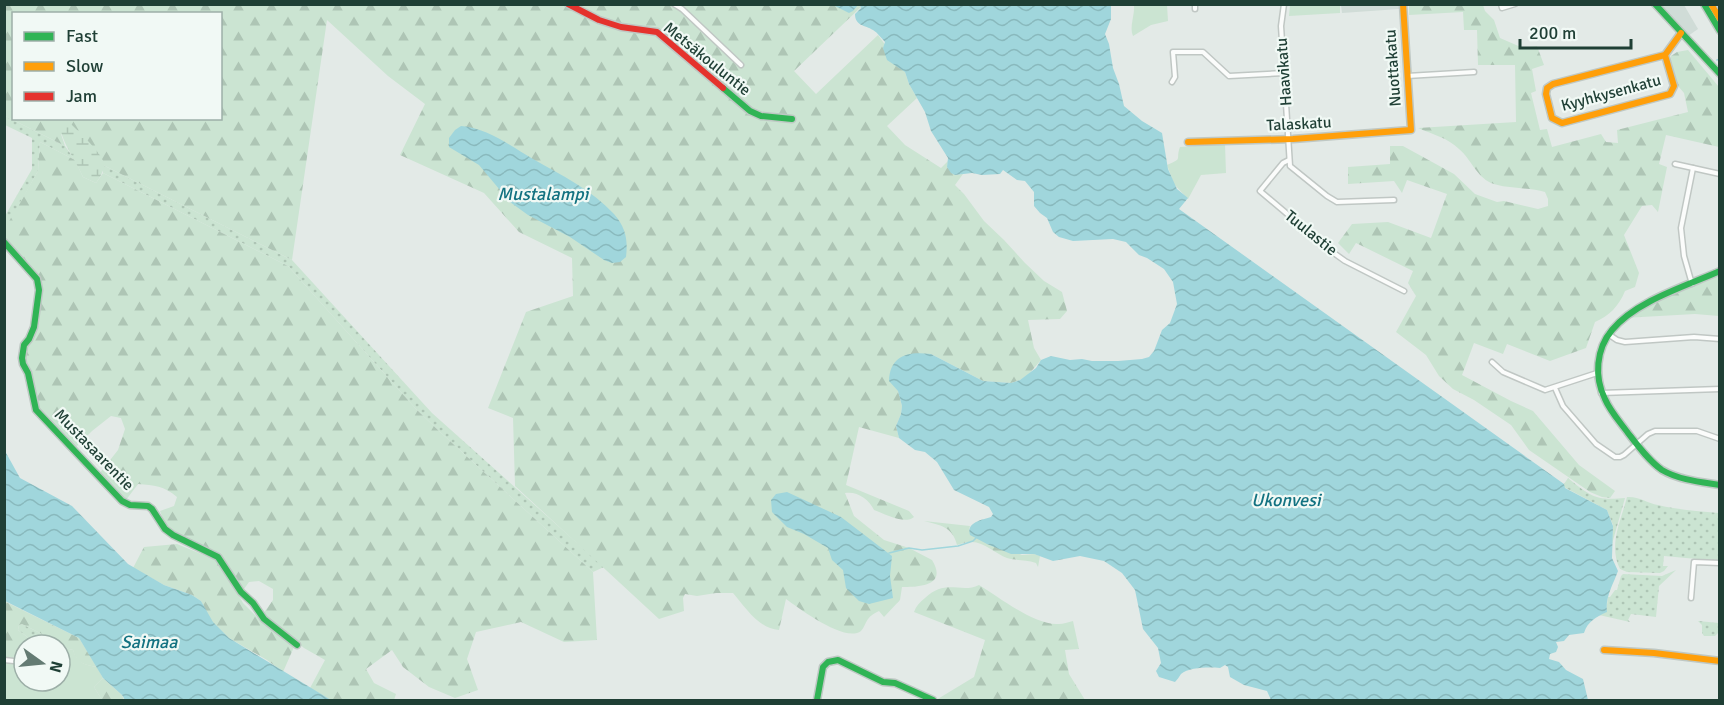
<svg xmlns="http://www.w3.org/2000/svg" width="1724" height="705" viewBox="0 0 1724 705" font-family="Signika,sans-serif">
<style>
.built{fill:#d0dcd7}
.grass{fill:url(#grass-dots)}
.forest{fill:url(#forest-firs);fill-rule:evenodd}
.wetland{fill:url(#wetland-marsh)}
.park{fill:#cbe4d2}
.water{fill:url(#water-waves)}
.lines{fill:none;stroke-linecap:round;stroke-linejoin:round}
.stream{stroke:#a0d6dc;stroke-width:1.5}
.street-casing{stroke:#c0c7c4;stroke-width:7}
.fast-casing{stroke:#bfc8c4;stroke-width:9}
.slow-casing{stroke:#bfc8c4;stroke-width:9}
.jam-casing{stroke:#bfc8c4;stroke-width:9}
.street{stroke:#fbfcfb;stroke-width:4}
.fast{stroke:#30b455;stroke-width:6}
.slow{stroke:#ff9f0a;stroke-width:6}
.jam{stroke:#e5322d;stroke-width:6}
.labels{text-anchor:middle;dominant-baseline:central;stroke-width:4.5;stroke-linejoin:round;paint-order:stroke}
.street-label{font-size:16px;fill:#1f3f35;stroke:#f1f9f5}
.water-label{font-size:18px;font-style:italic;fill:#137281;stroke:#f1f9f5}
</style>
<defs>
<pattern id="grass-dots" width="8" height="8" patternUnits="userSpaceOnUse" patternTransform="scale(1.5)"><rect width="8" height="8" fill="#cbe4d2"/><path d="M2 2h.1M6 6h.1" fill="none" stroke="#aec5b5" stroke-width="1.8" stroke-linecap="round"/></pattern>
<pattern id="forest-firs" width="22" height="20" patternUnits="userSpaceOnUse" patternTransform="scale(1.5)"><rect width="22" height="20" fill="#cbe4d2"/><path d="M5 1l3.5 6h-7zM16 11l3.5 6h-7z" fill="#aec5b5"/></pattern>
<pattern id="wetland-marsh" width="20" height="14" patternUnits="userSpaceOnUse" patternTransform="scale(1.5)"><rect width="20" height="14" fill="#cbe4d2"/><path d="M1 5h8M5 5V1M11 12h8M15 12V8" fill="none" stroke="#aec5b5"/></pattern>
<pattern id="water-waves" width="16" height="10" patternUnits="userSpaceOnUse" patternTransform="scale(1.5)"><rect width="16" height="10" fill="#a0d6dc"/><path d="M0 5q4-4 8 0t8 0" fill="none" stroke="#89b9bd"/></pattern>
</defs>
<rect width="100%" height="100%" fill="#e3eae7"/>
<g class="built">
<path d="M1341,5H1399V9L1342,13Z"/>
<path d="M1658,5H1684L1698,29L1688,36Z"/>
</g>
<g class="grass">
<path d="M5,116L65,146L75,160L40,142L38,171L5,230V216L32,169V138L5,125Z"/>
<path d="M103,165L292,260L432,413L604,567L593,572L439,431L416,409L288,266L103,173Z"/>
<path d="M1568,478C1590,496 1596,501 1625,498L1612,544L1613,525L1607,510L1564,487V484Z"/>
<path d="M1627,497C1638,496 1647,503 1658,505C1679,510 1699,511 1719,513V561L1664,556L1663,566H1668L1664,571L1660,573L1627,572L1620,569C1608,545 1621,521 1627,497Z"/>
<path d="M1676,570L1659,586L1656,617L1631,614L1628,620L1630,622L1599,615L1606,612L1608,597H1610L1615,590H1617L1621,576L1623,574L1662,576Z"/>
<path d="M1698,621L1719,623V632L1715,636H1704L1702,633V625Z"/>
<path d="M22,624L46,636L58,645H33L30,639L18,630L19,625Z"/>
</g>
<g class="forest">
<path d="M833,4L842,8L858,5H860L861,7L794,71L816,94L878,35L905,72L909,84L917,98L887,126L905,145L941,168L948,161L947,167L955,175L963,174L955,185L964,194L984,221L1004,240L1025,263L1044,281L1062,292L1067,311L1060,319L1028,320L1034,348L1041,360L1028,375L1020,380L1011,383L983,381L931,354L898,391L902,406L901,414L896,426L899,438L859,427L846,485L909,511L914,517C905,525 885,514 874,510C869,499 857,491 845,493L854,516L884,540L909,548L932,560C948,586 919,587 902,587L900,600L884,617L879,611C875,613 871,615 868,619C865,623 864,628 861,631C845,643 800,609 786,599L779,630C759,629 745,607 733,593H716L697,596L685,594L683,598L684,611L659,619L515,486L513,418L488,408L526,312L573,296L572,258L519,232L484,193L400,155L425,104L388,76L327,20L292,260L103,165V161L61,134L65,146L5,116L4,5ZM14,14H220V118H14Z"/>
<path d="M1409,5H1483L1485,11L1494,20L1500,38L1523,48L1537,46L1544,65L1532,69L1536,91L1531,93L1540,130L1547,129L1552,147L1601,134L1606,142L1618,143L1617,130L1688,112L1684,93L1678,86L1670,59L1671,56L1677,52L1688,50L1719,87V147L1666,135L1659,164L1667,167L1658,212L1652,205L1642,206L1624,235L1639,273L1635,287L1625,291C1619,306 1609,316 1595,322L1586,348L1550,361L1507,344L1503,354L1474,343L1462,375L1511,401L1533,411L1579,465L1615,491L1610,498L1602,497L1590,492L1529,450L1511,425L1474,400L1453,389L1439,376L1426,355L1396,332L1416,296L1408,283L1413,271L1356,243L1349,254L1338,243L1352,224L1388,222L1431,238L1447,194L1407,180L1402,193L1394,181L1348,184V167L1390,164V146H1403L1454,174L1475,194L1497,202L1504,201L1538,209L1548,206V199L1545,192C1529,187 1506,189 1491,183C1476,176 1471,159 1459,149C1448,138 1432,134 1418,128L1516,122L1515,65H1478L1477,30H1464L1463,12L1409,15Z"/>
<path d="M40,142L75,160L83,177L96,183L103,173L288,266L416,409L439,431L593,572L597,640L564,642L521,622L476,632L467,659L478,690L455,698L429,687L403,667L392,650L366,669L374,683L396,694L394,700H331L310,688L325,660L304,648L263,614L273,600V589L259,581L249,582L244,589L220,555L176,533L165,524L160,511L174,506L177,497C164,486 154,485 138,484L126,500L99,474L118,450L125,429L121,418L111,416L92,431L75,448L41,411L38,405L24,360L27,345L32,338L39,325L42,286L36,274L5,238L4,230L38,171Z"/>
<path d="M1719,273V316L1695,314L1624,318L1638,310Z"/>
<path d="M924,521L970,526L969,530L1022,555L1034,554L1040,556L1038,567L1036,563C1026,559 1017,561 1007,558C996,554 984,542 972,542C967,541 962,544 957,545C953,527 940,525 924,521Z"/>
<path d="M177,544L216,560L228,576L243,603L262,622L294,647L283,672L267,660L229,638L212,622L201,601L192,595L164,585L133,568L144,547Z"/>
<path d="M979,585C999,597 1035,626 1059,624C1063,624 1068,622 1073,621L1079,649L1065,650L1069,674L1085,700H936L974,677L985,640L914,612C916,606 920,602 925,598C946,578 961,594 979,585Z"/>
<path d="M4,601L79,638L97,667C85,665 76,663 73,650L60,647V645H57L46,636L22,624L19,625L18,630L30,639L33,645H24V658L5,657Z"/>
<path d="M103,678L122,695L124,700H102L94,687Z"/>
</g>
<path class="wetland" d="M63,119L67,120C75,128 100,151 103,161C106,169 100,177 96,183L83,177C74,156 63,146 59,123Z"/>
<g class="park">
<path d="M1134,5H1167L1168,21L1151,25L1133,36C1129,27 1135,15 1134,5Z"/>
<path d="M1290,5H1340V13L1289,16Z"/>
<path d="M1225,144L1226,173L1201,175L1188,199L1174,184L1167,165C1184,158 1175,160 1180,147Z"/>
<path d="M60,647L73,650C77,663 85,665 97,667L103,678L94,687L102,700H5L4,657L24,658V681H60Z"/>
</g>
<g class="water">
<path d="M833,5H1111V19L1105,34L1109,44L1113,68L1119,84L1124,106L1142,121L1162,133L1168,169L1177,189L1188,198L1179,209L1564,484L1565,488L1607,510L1613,526L1612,558L1618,571C1613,585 1605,597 1607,612C1596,617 1588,621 1584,633L1569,635L1564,641L1556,642L1558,647L1556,652L1550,654L1549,659L1559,662L1566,670L1583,679L1588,700H1271L1267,691L1244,685L1230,677L1228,667L1225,665L1220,668C1210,667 1189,667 1181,674C1179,677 1177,680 1175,682L1159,677L1156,671L1161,663L1158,648L1143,629L1135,590L1122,573L1104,561L1080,556L1053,561L1034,554H1011L987,544L970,535C966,522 982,520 991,517L993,514L989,507L954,490L937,462L925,452L915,450L899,438L896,426L901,414L902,406L898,391L889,381C890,355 908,351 931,354L983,381L1011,383L1020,380L1036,368L1041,360L1051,356L1070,360L1082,359L1092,361H1118L1142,359L1149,357L1154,351L1162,330L1170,323L1177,304L1173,282L1164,269L1147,258L1139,255L1126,242L1113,239L1073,241L1059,237L1053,232L1047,218L1040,213L1034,206V192L1025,181L1017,180L1003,170L1000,174L982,175L972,173L955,175L951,173L947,167L948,158L931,131L925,112L909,84L905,72L887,60L883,48L885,42C881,38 878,33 873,30C865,25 855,26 855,14L861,8L860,5H858L853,11L849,13Z"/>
<path d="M461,126C488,128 510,146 533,159C561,175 592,190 614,214C626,228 628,240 626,257L620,262L612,263L604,260L570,237L528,215L510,202L479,165L449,147V138L455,130Z"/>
<path d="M5,451L20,478L72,506L128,564L164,585L192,595L201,601L213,622L229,638L331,700H125L122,695L103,678L79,638L5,601Z"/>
<path d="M787,492L841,517L892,556L890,576L893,598L869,604L859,601L846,588L843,570L832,560L828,548L804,534L787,527L772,512L771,500L776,494Z"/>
</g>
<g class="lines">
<g class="stream">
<path d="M1717,60L1720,59"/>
<path d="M889,553L909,548L922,550L958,546L973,541L976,538"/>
</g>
<defs>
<g id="street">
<path d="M674,4L682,9L741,65"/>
<path d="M1195,4V9"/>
<path d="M1284,4L1281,26L1290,166L1327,196L1337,202L1394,200"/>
<path d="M1501,4L1502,8L1515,4"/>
<path d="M1407,76L1474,72"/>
<path d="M1172,82L1175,77L1173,52H1203L1229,76L1284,73"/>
<path d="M1289,160L1283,163L1260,191L1331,251L1345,261L1404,291"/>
<path d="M1675,164L1720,174"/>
<path d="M1692,284L1684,256L1681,228L1693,168"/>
<path d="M1608,334L1617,340L1625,342L1694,337L1720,339"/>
<path d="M1492,362L1503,372L1545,390L1597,373"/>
<path d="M1555,388L1563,406L1596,444L1615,457H1620L1624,455L1648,434L1655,431H1697L1720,439"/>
<path d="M1601,393L1720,389"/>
<path d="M1691,598L1694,562L1720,563"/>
<path d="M4,660L24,662"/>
</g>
<g id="fast">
<path d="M1655,4L1720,74"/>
<path d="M1704,4L1720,31"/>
<path d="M723,88L750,111L761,116L792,119"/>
<path d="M4,242L37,279L39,290L34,327L29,339L24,345L22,358L23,364L28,373L36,410L122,501L130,505L148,506L152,509L165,529L173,535L218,557L241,592L253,603L264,619L297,645"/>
<path d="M1720,271C1686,286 1636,301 1612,330C1596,349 1594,377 1605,399C1610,411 1620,422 1628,433C1638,446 1649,461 1662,470C1679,480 1701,482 1720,485"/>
<path d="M817,700L823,667L828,662L838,660L883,682L895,683L933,700"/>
</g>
<g id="slow">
<path d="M1711,4L1720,19"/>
<path d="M1665,55L1674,86L1670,94L1562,123L1552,118L1546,94L1547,88L1553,84L1665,55L1681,33"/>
<path d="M1188,142L1293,139L1411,130L1403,4"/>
<path d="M1604,650L1654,653L1720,661"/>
</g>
<path id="jam" d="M568,4L599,20L621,27L657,32L723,88"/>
</defs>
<use href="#street" class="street-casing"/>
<use href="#fast" class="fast-casing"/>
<use href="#slow" class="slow-casing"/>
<use href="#jam" class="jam-casing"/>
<use href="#street" class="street"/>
<use href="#fast" class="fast"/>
<use href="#slow" class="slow"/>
<use href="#jam" class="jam"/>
</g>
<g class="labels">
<g class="street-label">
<text transform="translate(707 59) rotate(39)">Metsäkouluntie</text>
<text transform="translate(1393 68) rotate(-94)">Nuottakatu</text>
<text transform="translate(1284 72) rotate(-94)">Haavikatu</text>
<text transform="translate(1611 93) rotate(-15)">Kyyhkysenkatu</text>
<text transform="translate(1299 124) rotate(-3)">Talaskatu</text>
<text transform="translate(1311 233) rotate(39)">Tuulastie</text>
<text transform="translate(94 450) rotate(46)">Mustasaarentie</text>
</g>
<g class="water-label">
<text x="543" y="194">Mustalampi</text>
<text x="1286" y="500">Ukonvesi</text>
<text x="149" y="642">Saimaa</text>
</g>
</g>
<rect width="1724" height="705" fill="none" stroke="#1f3f35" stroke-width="12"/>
<rect x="12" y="12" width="210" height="108" fill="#f1f9f5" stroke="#9dafa8" stroke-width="1.5"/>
<rect x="24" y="32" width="30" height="9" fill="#30b455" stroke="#9dafa8" stroke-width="1.5"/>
<text x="66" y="42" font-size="18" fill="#1f3f35">Fast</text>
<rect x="24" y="62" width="30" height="9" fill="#ff9f0a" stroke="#9dafa8" stroke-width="1.5"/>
<text x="66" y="72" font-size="18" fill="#1f3f35">Slow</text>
<rect x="24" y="92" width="30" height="9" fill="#e5322d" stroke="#9dafa8" stroke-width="1.5"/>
<text x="66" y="102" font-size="18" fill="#1f3f35">Jam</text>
<g transform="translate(42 663) rotate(105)"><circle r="28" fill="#f1f9f5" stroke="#9dafa8" stroke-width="1.5"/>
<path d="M0-4.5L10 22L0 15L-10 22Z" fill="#647b73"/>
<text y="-9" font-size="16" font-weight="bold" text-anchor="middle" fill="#1f3f35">N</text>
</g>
<path d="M1520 39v9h111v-9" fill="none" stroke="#1f3f35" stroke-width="3"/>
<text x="1529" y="39" font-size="18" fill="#1f3f35" stroke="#f1f9f5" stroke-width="4.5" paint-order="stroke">200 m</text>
</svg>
